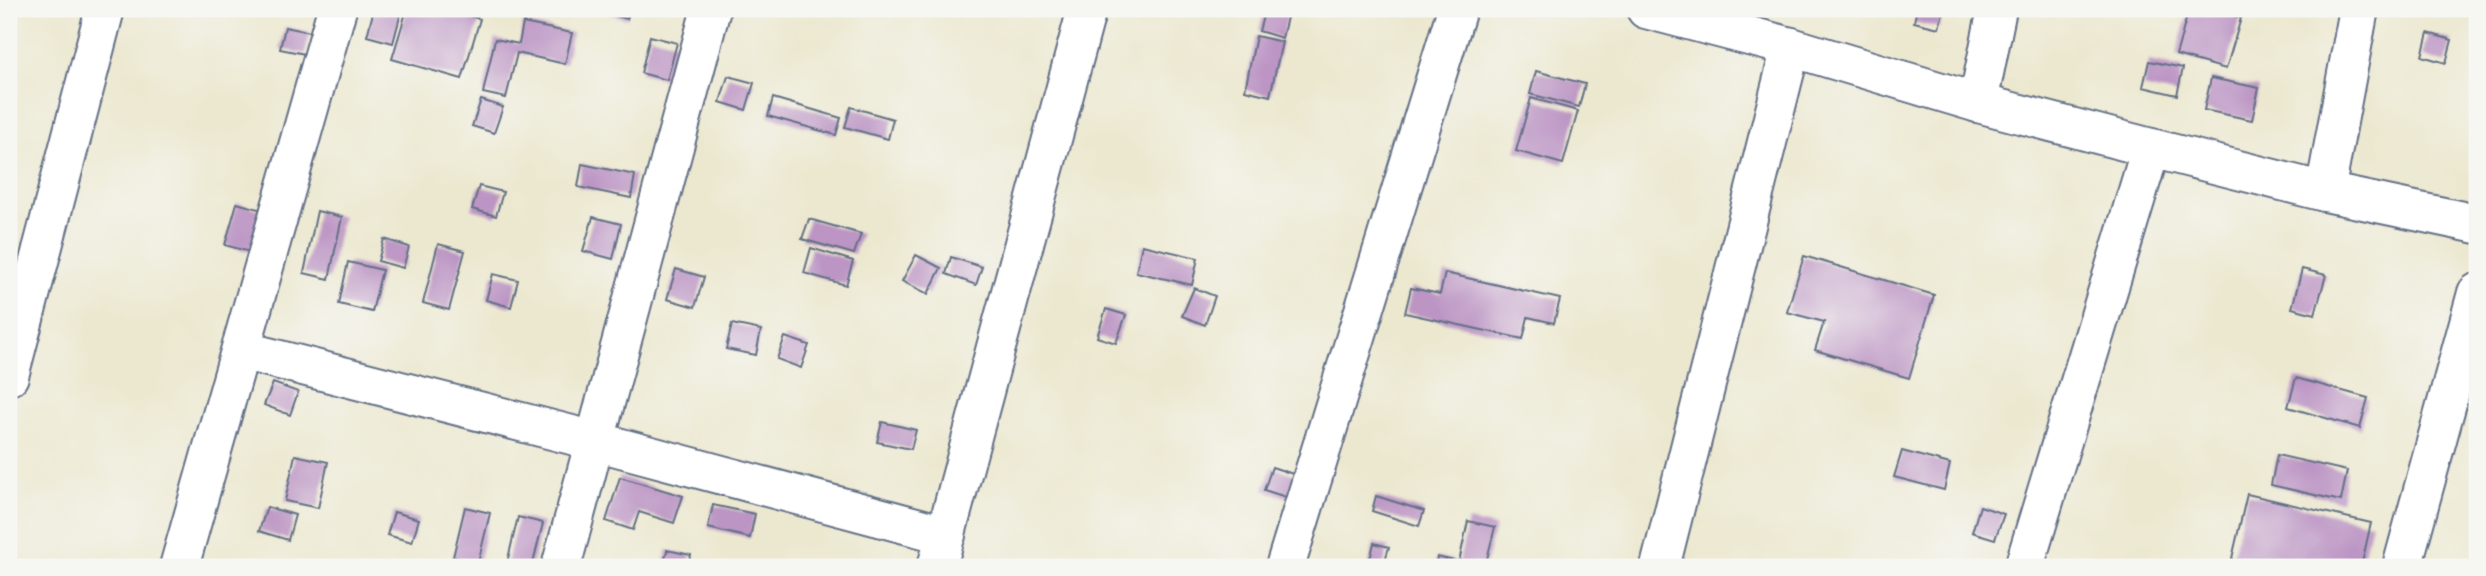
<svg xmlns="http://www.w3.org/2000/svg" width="2486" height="576" viewBox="0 0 2486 576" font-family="'Playpen Sans',sans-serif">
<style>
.building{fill:#bc95c4}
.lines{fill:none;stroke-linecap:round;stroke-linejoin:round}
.minor-casing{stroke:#647086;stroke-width:42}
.minor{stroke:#fff;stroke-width:38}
</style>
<rect width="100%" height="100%" fill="#f6f6f2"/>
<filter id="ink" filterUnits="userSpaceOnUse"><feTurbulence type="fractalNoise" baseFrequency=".0143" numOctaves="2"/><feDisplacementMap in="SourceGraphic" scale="14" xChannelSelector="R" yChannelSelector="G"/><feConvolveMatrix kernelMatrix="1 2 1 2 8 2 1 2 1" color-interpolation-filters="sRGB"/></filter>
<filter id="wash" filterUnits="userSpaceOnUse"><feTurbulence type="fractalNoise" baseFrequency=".00686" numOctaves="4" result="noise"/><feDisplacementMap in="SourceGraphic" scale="28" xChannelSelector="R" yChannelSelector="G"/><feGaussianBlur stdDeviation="1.57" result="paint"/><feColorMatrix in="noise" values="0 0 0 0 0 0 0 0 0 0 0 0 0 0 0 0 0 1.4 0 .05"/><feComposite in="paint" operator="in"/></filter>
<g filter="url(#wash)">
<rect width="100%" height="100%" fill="#ece8d0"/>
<g id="blocks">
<g class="building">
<path d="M374,9H402L393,43L367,36Z"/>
<path d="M407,9H446L480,19L462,79L392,59Z"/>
<path d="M592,9H630L627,19Z"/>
<path d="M1265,9H1289L1282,38L1259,31Z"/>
<path d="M1917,9H1944L1939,28L1914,22Z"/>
<path d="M2189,9H2211L2241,18L2226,69L2176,55Z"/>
<path d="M523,23L572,33L565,64L517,53L506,98L483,93L495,39L519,44Z"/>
<path d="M285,27L310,32L305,54L280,49Z"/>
<path d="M2428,33L2452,40L2446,63L2422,56Z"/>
<path d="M650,36L677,43L667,80L641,73Z"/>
<path d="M1256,36L1282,42L1270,96L1245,90Z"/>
<path d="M2149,61L2183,68L2177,95L2143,87Z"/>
<path d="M1536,71L1585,84L1579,107L1530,94Z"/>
<path d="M728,76L754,83L746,110L720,102Z"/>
<path d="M2211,78L2259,88L2252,120L2204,110Z"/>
<path d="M773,98L841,118L836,135L768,116Z"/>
<path d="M1531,98L1578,111L1563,164L1516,151Z"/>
<path d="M481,100L503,107L494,133L472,126Z"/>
<path d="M851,107L893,119L888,139L845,127Z"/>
<path d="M582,164L635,175L631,198L578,187Z"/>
<path d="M479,186L503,192L496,216L472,209Z"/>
<path d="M237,203L262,210L250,252L225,245Z"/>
<path d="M317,211L342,217L329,279L304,273Z"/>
<path d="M593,217L621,224L613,259L583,251Z"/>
<path d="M809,219L861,234L854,254L802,239Z"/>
<path d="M384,239L409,247L403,268L378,261Z"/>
<path d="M438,244L465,251L449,310L423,303Z"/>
<path d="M1142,245L1198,258L1192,285L1136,272Z"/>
<path d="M811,248L853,261L846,285L804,273Z"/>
<path d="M916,255L941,268L928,294L902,281Z"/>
<path d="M1804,256L1934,295L1909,378L1815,350L1824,322L1787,312Z"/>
<path d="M951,257L982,267L976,285L946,274Z"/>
<path d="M348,262L382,270L372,312L339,304Z"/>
<path d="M676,269L704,277L695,307L667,299Z"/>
<path d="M2302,269L2326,275L2315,314L2292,308Z"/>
<path d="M1445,273L1560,299L1554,323L1528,317L1523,339L1405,313L1411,288L1440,294Z"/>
<path d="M493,274L518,280L511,307L486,300Z"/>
<path d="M1194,288L1215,296L1205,325L1182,316Z"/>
<path d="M1106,309L1126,315L1116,343L1097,337Z"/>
<path d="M732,324L761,330L756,355L726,349Z"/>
<path d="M785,337L809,345L801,368L777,359Z"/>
<path d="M2296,378L2368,398L2360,428L2288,407Z"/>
<path d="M273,383L298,392L290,415L264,405Z"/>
<path d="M882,422L916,430L911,449L877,442Z"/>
<path d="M1902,451L1950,464L1944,490L1894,477Z"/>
<path d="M295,455L328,462L318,508L285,501Z"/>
<path d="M2277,455L2347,471L2341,501L2271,485Z"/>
<path d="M1272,467L1296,475L1289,498L1264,490Z"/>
<path d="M620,477L683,496L674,523L639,512L633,530L606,521Z"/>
<path d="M2247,494L2371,523L2361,567H2230Z"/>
<path d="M1376,496L1424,511L1419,526L1372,511Z"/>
<path d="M713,505L755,514L750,538L708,528Z"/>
<path d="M1980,506L2004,514L1995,539L1972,532Z"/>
<path d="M267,507L295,515L288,540L259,531Z"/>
<path d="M465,507L490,513L478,563L453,557Z"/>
<path d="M394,512L419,519L412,542L387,535Z"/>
<path d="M518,517L543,523L532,567H506Z"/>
<path d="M1468,521L1495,527L1485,567H1435L1437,557L1459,562Z"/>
<path d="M1374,543L1389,547L1383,567H1368Z"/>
<path d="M667,550L691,555L688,567H663Z"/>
</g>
</g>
</g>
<g filter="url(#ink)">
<use href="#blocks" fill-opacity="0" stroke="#647086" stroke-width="2"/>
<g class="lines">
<defs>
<g id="minor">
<path d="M1646,9L1791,47L1978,103L2151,148L2325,192L2477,224"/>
<path d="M1978,103L1997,9"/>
<path d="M2325,192L2359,9"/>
<path d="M241,350L595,441L946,535"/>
<path d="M9,376L105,9"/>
<path d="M179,567L337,9"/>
<path d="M561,567L711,9"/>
<path d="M937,567L1087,9"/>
<path d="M1285,567L1457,9"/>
<path d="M1660,567L1791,47"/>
<path d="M2024,567L2151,148"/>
<path d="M2402,567L2477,293"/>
</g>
</defs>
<use href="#minor" class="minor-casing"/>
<use href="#minor" class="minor"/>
</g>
</g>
<rect width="2486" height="576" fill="none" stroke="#f6f6f2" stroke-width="35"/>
</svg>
